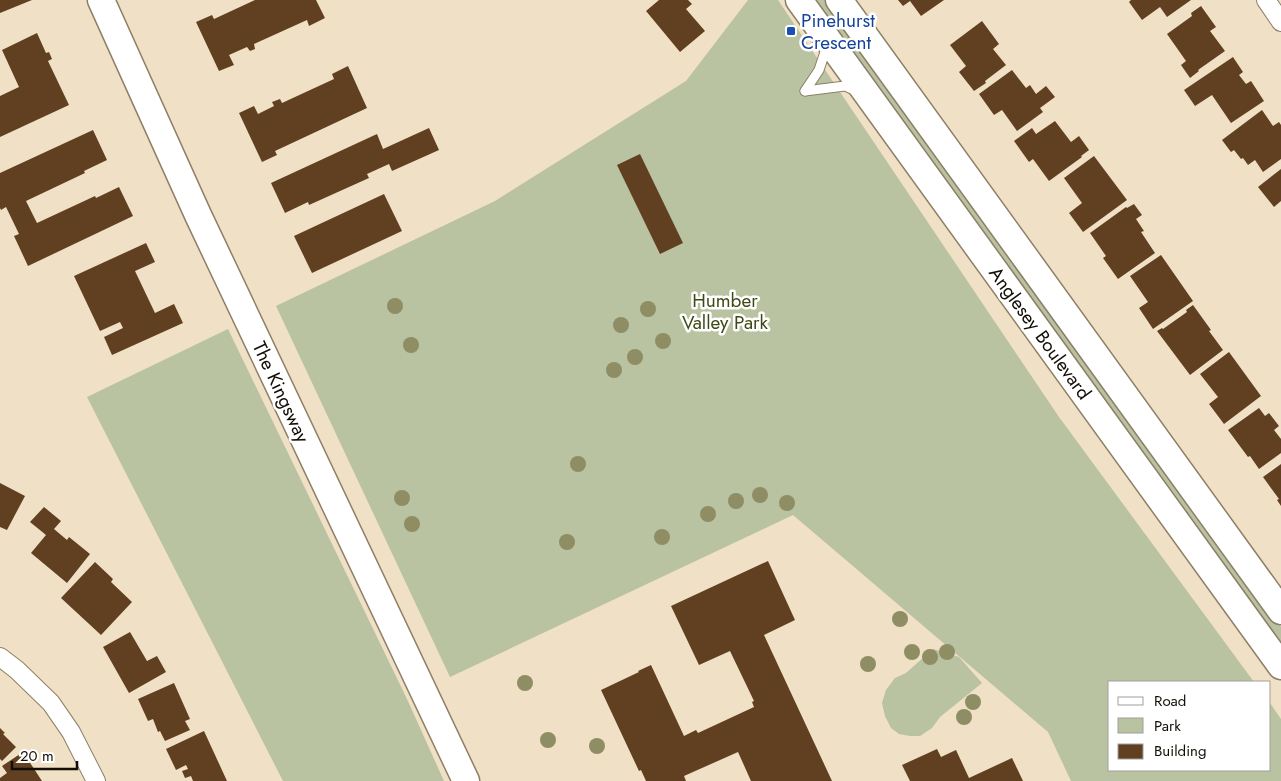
<svg xmlns="http://www.w3.org/2000/svg" width="1281" height="781" viewBox="0 0 1281 781" font-family="Jost,sans-serif">
<style>
.green{fill:#b9c2a1}
.building{fill:#614021}
.lines{fill:none;stroke-linecap:round;stroke-linejoin:round}
.lane-casing{stroke:#8e7f66;stroke-width:11}
.street-casing{stroke:#8e7f66;stroke-width:20}
.secondary-casing{stroke:#8e7f66;stroke-width:29}
.lane{stroke:#fff;stroke-width:9}
.street{stroke:#fff;stroke-width:18}
.secondary{stroke:#fff;stroke-width:26}
.tree{fill:#8f8d64}
.transit-dot{fill:#1a4fb4;stroke:#fff;stroke-width:2}
.labels{text-anchor:middle;dominant-baseline:central;stroke-width:5;stroke-linejoin:round;paint-order:stroke}
.transit-label{font-size:19px;fill:#164399;stroke:#fff;text-anchor:start}
.park-label{font-size:19px;fill:#3f4915;stroke:#fff}
.street-label{font-size:19px;fill:#130e05;stroke:#fff}
</style>
<rect width="100%" height="100%" fill="#f0e0c5"/>
<g class="green">
<path d="M748,0H778L1059,417L1254,682H1110V770H1270V703L1281,719V781H1071L1048,732L793,515L450,677L276,306L495,201L686,81Z"/>
<path d="M806,0H828L1281,627V660Z"/>
<path d="M228,329L407,699L444,781H283L87,397Z"/>
<path d="M933,649L959,657L982,683L940,717L932,728L920,736H910L899,734L891,728L885,716L882,703L886,690L895,678L906,673Z"/>
</g>
<g class="building">
<path d="M0,0H32L0,13Z"/>
<path d="M255,0H316L325,18L309,26L307,20L254,44L255,49L250,51L247,47L229,55L234,65L219,71L196,22L212,15L214,19Z"/>
<path d="M659,0H688L692,4L686,9L705,31L680,52L646,11Z"/>
<path d="M898,0H944L921,16L910,1L903,6Z"/>
<path d="M1131,0H1191L1167,17L1160,7L1142,20L1129,2Z"/>
<path d="M1201,6L1216,27L1210,31L1225,51L1198,70L1199,71L1190,78L1181,65L1186,61L1167,34L1192,16L1191,13Z"/>
<path d="M982,21L999,44L993,49L1006,65L985,81L986,83L974,91L959,72L966,66L950,45Z"/>
<path d="M37,33L46,53L49,52L52,59L48,61L69,105L0,137V96L19,87L2,50Z"/>
<path d="M1233,57L1243,72L1239,75L1246,84L1251,81L1264,101L1231,123L1212,95L1195,106L1184,90Z"/>
<path d="M348,66L367,108L275,151L277,155L262,162L239,113L254,106L258,114L274,106L272,102L280,99L282,103L334,79L332,74Z"/>
<path d="M1012,70L1026,88L1030,85L1036,94L1046,86L1055,97L1040,108L1043,112L1017,131L1002,110L994,115L979,94Z"/>
<path d="M1262,110L1273,126L1279,122L1281,125V159L1263,172L1255,160L1248,165L1243,158L1241,159L1234,150L1231,152L1222,140Z"/>
<path d="M1055,121L1071,142L1079,136L1089,150L1081,156L1082,157L1049,181L1033,159L1029,162L1014,141L1032,128L1036,134Z"/>
<path d="M429,128L439,150L392,171L389,164L367,174L369,178L309,205L308,202L285,213L271,183L377,134L383,149Z"/>
<path d="M93,130L107,160L84,171L85,173L26,201L37,223L95,196L96,198L119,187L133,216L28,266L14,236L19,234L6,207L1,210L0,208V173Z"/>
<path d="M640,154L683,243L660,254L617,165Z"/>
<path d="M1094,156L1127,200L1083,232L1069,213L1082,203L1064,178Z"/>
<path d="M1281,169V201L1274,207L1258,187Z"/>
<path d="M384,194L402,231L312,273L294,236Z"/>
<path d="M1134,204L1142,215L1136,219L1144,231L1141,232L1155,253L1118,279L1103,258L1106,256L1090,233L1126,207L1127,208Z"/>
<path d="M146,243L155,262L135,271L155,313L174,304L183,323L112,355L104,337L123,328L120,322L100,331L74,276Z"/>
<path d="M1161,255L1193,301L1153,329L1139,308L1148,302L1130,276Z"/>
<path d="M1193,305L1211,330L1209,331L1223,350L1190,375L1157,331L1162,328L1163,329L1187,312L1186,310Z"/>
<path d="M1229,352L1261,396L1224,424L1209,404L1218,397L1200,374Z"/>
<path d="M1259,408L1265,416L1269,413L1279,426L1274,430L1281,439V453L1259,469L1250,456L1248,457L1228,430Z"/>
<path d="M1281,464V506L1277,500L1279,499L1263,477Z"/>
<path d="M0,483L25,496L7,530L0,527Z"/>
<path d="M44,507L61,521L54,529L67,540L69,537L90,554L67,583L31,553L46,535L30,522Z"/>
<path d="M768,561L795,620L764,635L832,781H751L738,752L684,776L686,781H646L641,770L639,771L601,690L639,672L638,671L651,665L684,736L696,730L698,733L754,707L752,702L754,701L730,651L699,665L671,606Z"/>
<path d="M95,562L113,579L111,582L132,602L101,635L61,598Z"/>
<path d="M130,632L147,661L157,656L166,672L129,693L103,647Z"/>
<path d="M174,683L190,719L185,721L190,730L165,741L160,731L158,732L153,719L148,721L138,699Z"/>
<path d="M0,728L5,733L3,734L16,747L2,761L0,759Z"/>
<path d="M204,731L227,781H193L191,776L185,778L182,771L188,769L186,765L176,770L166,749Z"/>
<path d="M937,749L941,757L956,750L969,778L1012,758L1023,781H910L902,765Z"/>
<path d="M23,752L42,781H0V778L7,773L2,766Z"/>
</g>
<g class="lines">
<defs>
<g id="lane">
<path d="M805,91L845,86L856,91"/>
<path d="M805,91L819,70L827,46"/>
</g>
<g id="street">
<path d="M1266,0L1281,22"/>
<path d="M0,657L17,670L51,703L71,732L96,781"/>
</g>
<g id="secondary">
<path d="M101,0L198,215L466,781"/>
<path d="M799,0L1281,666"/>
<path d="M839,0L1281,611"/>
</g>
</defs>
<use href="#lane" class="lane-casing"/>
<use href="#street" class="street-casing"/>
<use href="#secondary" class="secondary-casing"/>
<use href="#lane" class="lane"/>
<use href="#street" class="street"/>
<use href="#secondary" class="secondary"/>
</g>
<g class="tree">
<circle cx="395" cy="306" r="8"/>
<circle cx="648" cy="309" r="8"/>
<circle cx="621" cy="325" r="8"/>
<circle cx="663" cy="341" r="8"/>
<circle cx="411" cy="345" r="8"/>
<circle cx="635" cy="357" r="8"/>
<circle cx="614" cy="370" r="8"/>
<circle cx="578" cy="464" r="8"/>
<circle cx="760" cy="495" r="8"/>
<circle cx="402" cy="498" r="8"/>
<circle cx="736" cy="501" r="8"/>
<circle cx="787" cy="503" r="8"/>
<circle cx="708" cy="514" r="8"/>
<circle cx="412" cy="524" r="8"/>
<circle cx="662" cy="537" r="8"/>
<circle cx="567" cy="542" r="8"/>
<circle cx="900" cy="619" r="8"/>
<circle cx="912" cy="652" r="8"/>
<circle cx="947" cy="652" r="8"/>
<circle cx="930" cy="657" r="8"/>
<circle cx="868" cy="664" r="8"/>
<circle cx="525" cy="683" r="8"/>
<circle cx="973" cy="702" r="8"/>
<circle cx="964" cy="717" r="8"/>
<circle cx="548" cy="740" r="8"/>
<circle cx="597" cy="746" r="8"/>
</g>
<rect class="transit-dot" x="786" y="26" width="10" height="10" rx="2.5"/>
<g class="labels">
<g class="transit-label">
<text x="801" y="20">Pinehurst<tspan x="801" dy="22">Crescent</tspan></text>
</g>
<g class="park-label">
<text x="725" y="300">Humber<tspan x="725" dy="22">Valley Park</tspan></text>
</g>
<g class="street-label">
<text transform="translate(1040 333) rotate(54)">Anglesey Boulevard</text>
<text transform="translate(281 392) rotate(65)">The Kingsway</text>
</g>
</g>
<rect x="1108" y="681" width="162" height="90" fill="#ffffff" stroke="#a19f9b"/>
<rect x="1118" y="697" width="25" height="8" fill="#ffffff" stroke="#a19f9b"/>
<text x="1154" y="706" font-size="15" fill="#130e05">Road</text>
<rect x="1118" y="718" width="25" height="15" fill="#b9c2a1" stroke="#a19f9b"/>
<text x="1154" y="731" font-size="15" fill="#130e05">Park</text>
<rect x="1118" y="744" width="25" height="15" fill="#614021" stroke="#a19f9b"/>
<text x="1154" y="756" font-size="15" fill="#130e05">Building</text>
<path d="M12 761v8h65v-8" fill="none" stroke="#130e05" stroke-width="2.5"/>
<text x="20" y="761" font-size="15" fill="#130e05" stroke="#ffffff" stroke-width="4" paint-order="stroke">20 m</text>
</svg>
